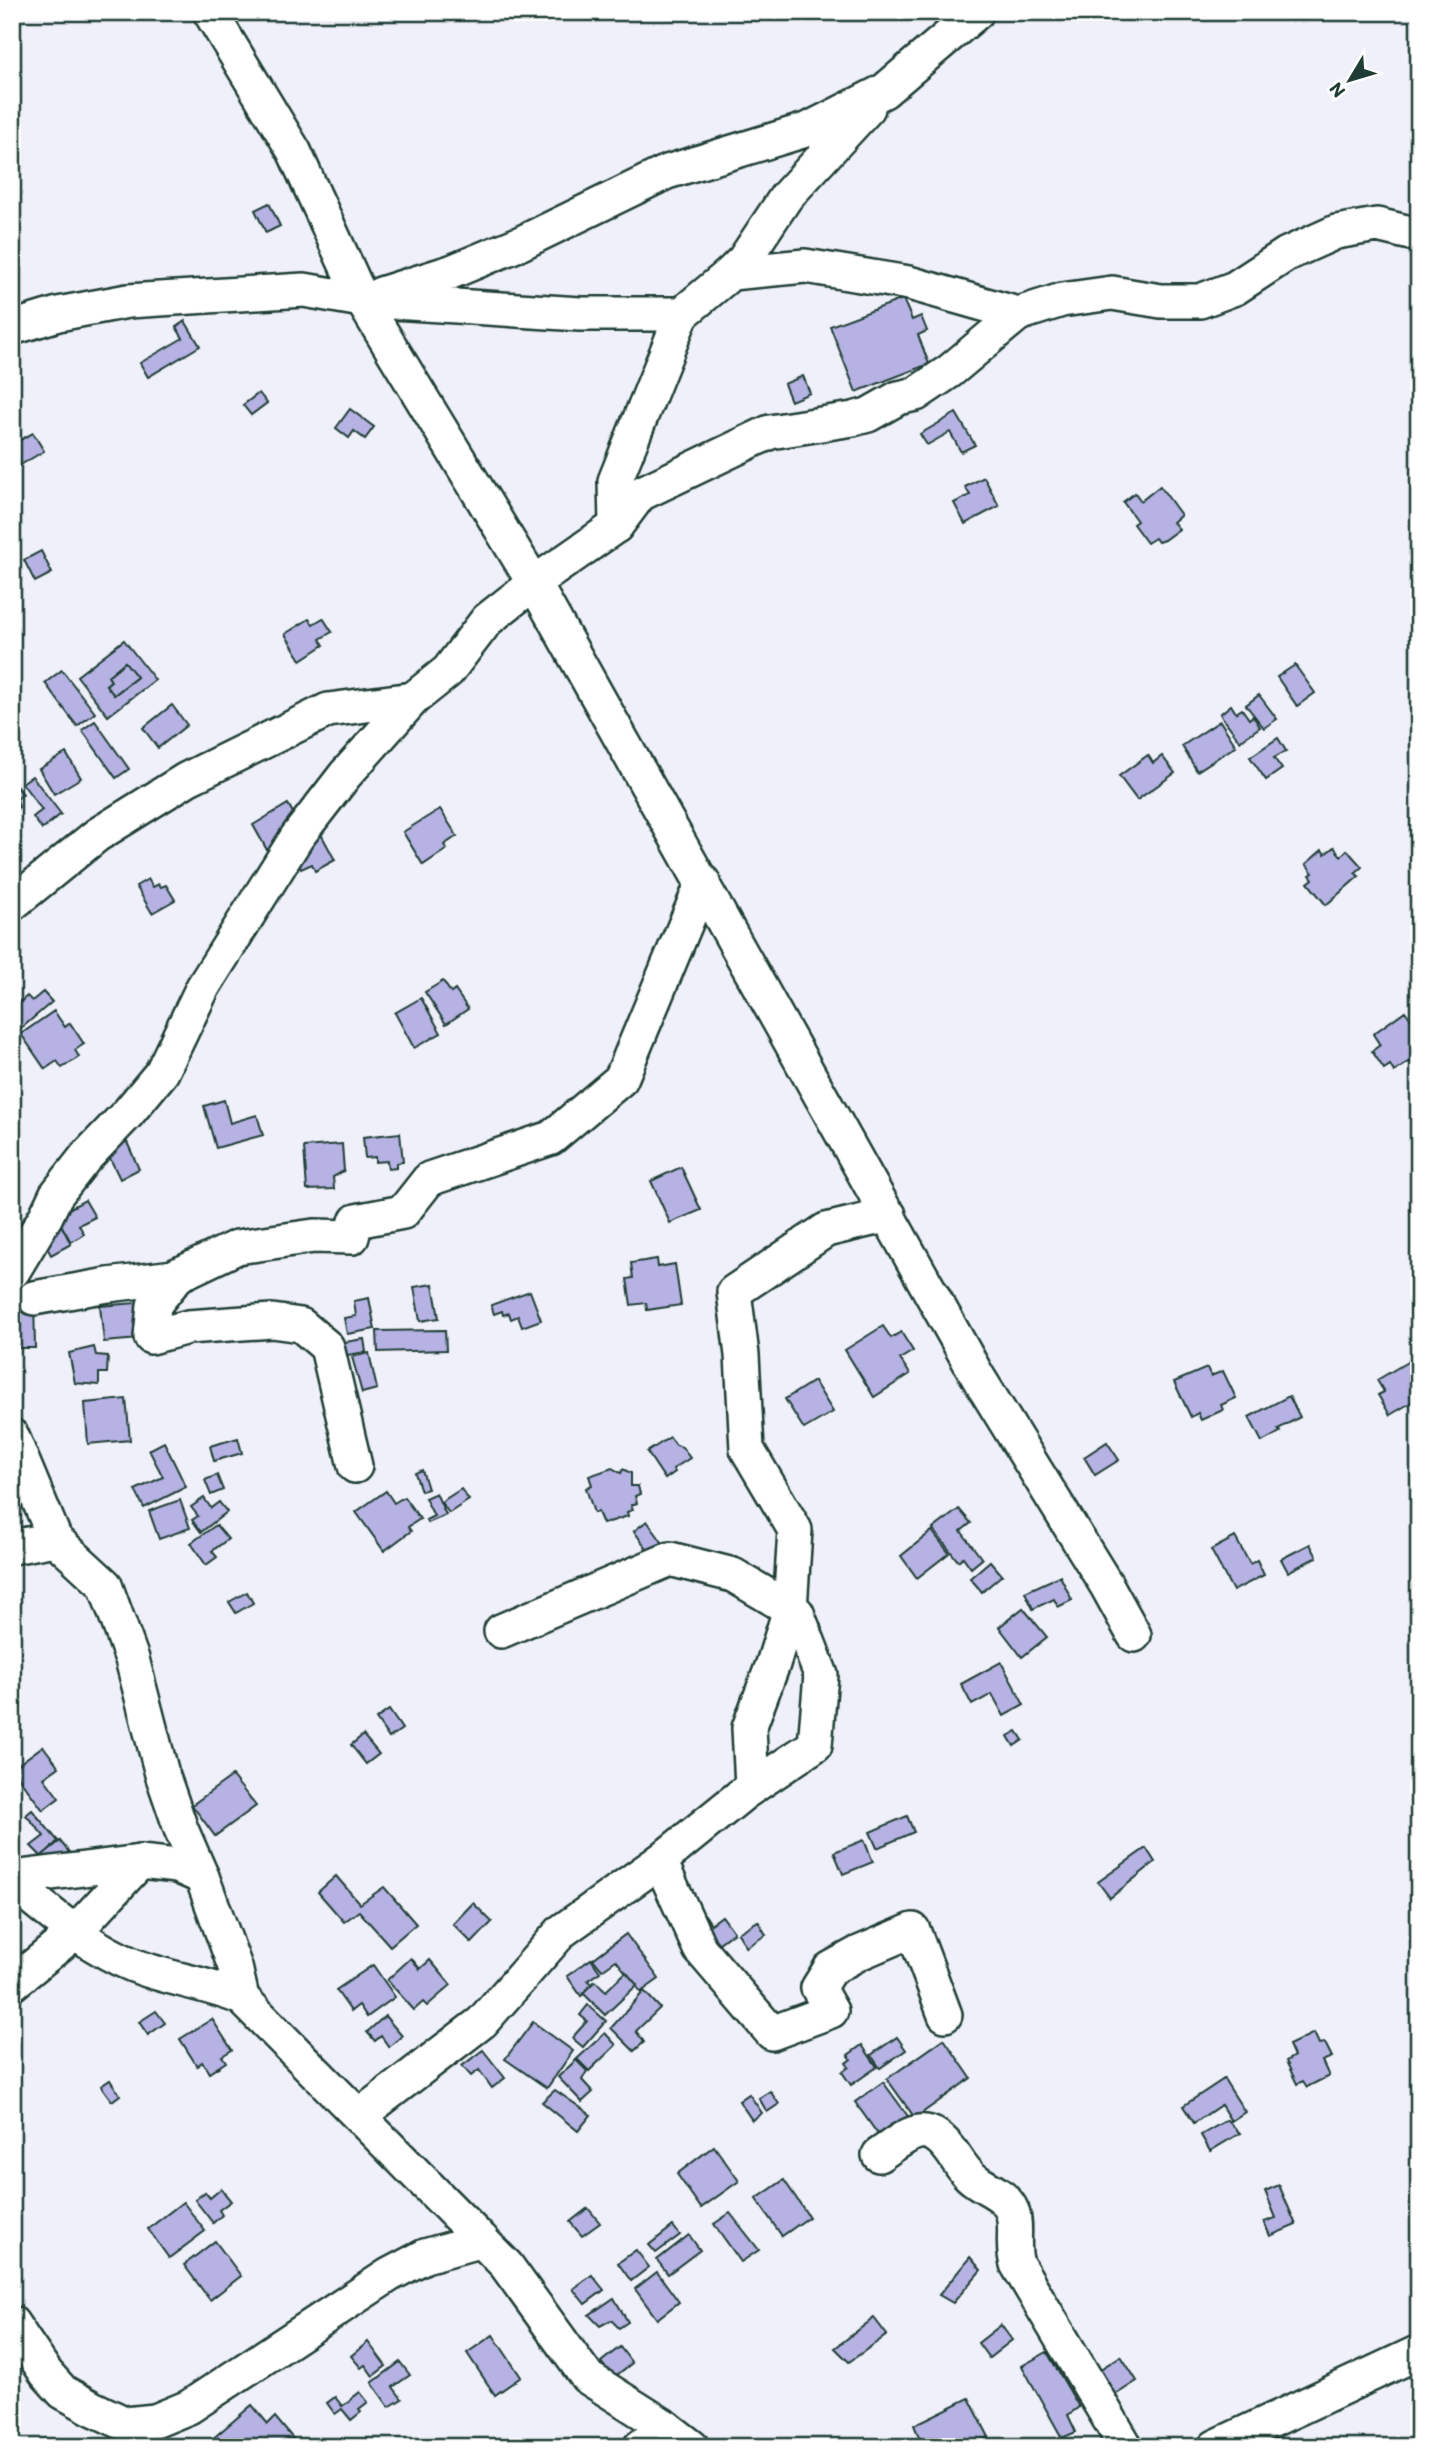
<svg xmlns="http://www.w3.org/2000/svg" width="1431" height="2459" viewBox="0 0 1431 2459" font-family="Itim,sans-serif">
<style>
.building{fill:#b6b2e4;stroke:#1f3d34;stroke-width:2;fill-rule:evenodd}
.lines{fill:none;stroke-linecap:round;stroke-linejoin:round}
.minor-casing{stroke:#1f3d34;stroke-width:38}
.minor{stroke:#fff;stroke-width:33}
</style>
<rect width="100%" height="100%" fill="#f0f0fa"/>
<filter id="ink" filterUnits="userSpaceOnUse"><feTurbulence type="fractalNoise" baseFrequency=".0143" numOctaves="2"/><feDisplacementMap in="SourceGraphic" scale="14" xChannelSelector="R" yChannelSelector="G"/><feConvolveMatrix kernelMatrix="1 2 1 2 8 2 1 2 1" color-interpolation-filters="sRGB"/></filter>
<g filter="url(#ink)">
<g class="building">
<path d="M269,203L280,226L266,233L255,210Z"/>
<path d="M903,299L912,320L921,316L927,331L918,335L929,364L856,392L830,326Z"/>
<path d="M185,321L200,346L148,377L140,363L183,338L176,327Z"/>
<path d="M803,376L810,393L791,401L784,384Z"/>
<path d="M259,393L267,403L251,415L243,405Z"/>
<path d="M350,409L374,427L365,439L354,431L349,438L336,428Z"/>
<path d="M956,413L975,445L961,452L950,432L927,445L920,434Z"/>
<path d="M33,433L44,451L12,470V444Z"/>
<path d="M984,477L999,506L965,524L954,503L970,495L965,487Z"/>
<path d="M1160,486L1181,515L1173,522L1179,529L1164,540L1158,542L1155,538L1147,543L1133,524L1137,521L1123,502L1135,493L1141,501Z"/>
<path d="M41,551L52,573L35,582L24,560Z"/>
<path d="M323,618L332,632L320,639L324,645L301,660L285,634L309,619L313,624Z"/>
<path d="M124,640L155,680L108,716L77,676ZM125,662L137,677L114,695L106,685L111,681L108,676Z"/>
<path d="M125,662L137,677L114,695L106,685L111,681L108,676Z"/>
<path d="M1295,665L1315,693L1297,706L1277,677Z"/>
<path d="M62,670L95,713L77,726L45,683Z"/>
<path d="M1259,695L1277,719L1264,728L1246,705Z"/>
<path d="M172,705L187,725L158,748L143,728Z"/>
<path d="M1231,705L1236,713L1242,709L1249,719L1253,716L1260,727L1240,741L1220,714Z"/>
<path d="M95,721L129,769L116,778L82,730Z"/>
<path d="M1220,721L1236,746L1197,771L1182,746Z"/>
<path d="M1278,738L1286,751L1274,758L1282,769L1266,780L1250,757Z"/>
<path d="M66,753L81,778L54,794L39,769Z"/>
<path d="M1148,755L1153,763L1162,756L1175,773L1137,800L1119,776Z"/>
<path d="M32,776L61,814L42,829L33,817L42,810L22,783Z"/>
<path d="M16,786L23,794L17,799L19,807L15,810L16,814L12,816V788Z"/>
<path d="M288,804L302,829L267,850L253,825Z"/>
<path d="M440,809L457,836L444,845L447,849L423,865L403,832Z"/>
<path d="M321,834L335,860L315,871L312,864L301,869L291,851Z"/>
<path d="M1334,847L1341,856L1347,850L1362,867L1355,873L1359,876L1326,905L1308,883L1313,879L1310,875L1313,873L1306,864L1322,850L1325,854Z"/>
<path d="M148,879L153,887L159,884L161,887L166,885L175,900L152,913L136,886Z"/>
<path d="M443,981L451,993L455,990L468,1009L446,1024L425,992Z"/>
<path d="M12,992L20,1002L27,996L32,1001L43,992L52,1002L19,1030L12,1022Z"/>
<path d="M421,998L441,1033L414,1048L395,1013Z"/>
<path d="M54,1011L65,1027L70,1023L84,1044L75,1050L79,1057L62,1068L57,1061L45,1069L21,1034Z"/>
<path d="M1405,1011L1419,1030V1063L1409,1062L1394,1072L1390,1065L1384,1069L1372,1051L1380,1045L1373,1034Z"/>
<path d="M224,1100L230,1123L257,1115L263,1135L216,1148L204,1106Z"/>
<path d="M400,1133L403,1162L396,1163V1168L388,1169L387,1161L375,1162V1157L365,1158L363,1137Z"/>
<path d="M126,1140L139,1169L120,1179L106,1150Z"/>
<path d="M342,1144L344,1171L333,1177L334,1189L307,1190L304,1147Z"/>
<path d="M681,1167L701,1210L670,1223L651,1181Z"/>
<path d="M85,1200L95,1217L79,1225L84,1234L71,1242L56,1216Z"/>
<path d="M53,1209L71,1244L51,1255L39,1232L20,1241L14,1229Z"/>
<path d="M657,1259L658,1267L675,1264L681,1305L647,1310L646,1303L631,1305L627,1279L633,1278L631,1263Z"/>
<path d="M433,1284L439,1318L420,1321L414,1287Z"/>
<path d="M530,1291L541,1320L522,1327L518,1316L511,1319L509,1313L503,1315L502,1311L494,1314L491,1305Z"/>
<path d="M13,1298H34L35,1348H14Z"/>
<path d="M369,1298L375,1329L347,1334L344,1318L356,1316L354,1301Z"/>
<path d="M136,1303L139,1339L104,1342L100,1306Z"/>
<path d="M883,1326L891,1338L901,1332L913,1351L900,1359L910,1374L874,1397L845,1350Z"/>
<path d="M445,1330L446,1350L378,1352L377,1331Z"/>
<path d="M364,1339L366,1352L341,1356L339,1343Z"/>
<path d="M94,1347L96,1355L108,1356L107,1373H99V1385L75,1383L69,1353Z"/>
<path d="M369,1353L377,1389L362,1393L352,1357Z"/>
<path d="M1409,1361L1419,1377V1398L1390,1415L1378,1395L1384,1392L1377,1380Z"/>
<path d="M1207,1368L1211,1376L1223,1371L1236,1398L1221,1405L1223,1410L1201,1420L1198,1413L1191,1417L1174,1382Z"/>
<path d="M814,1381L833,1412L804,1429L785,1399Z"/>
<path d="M1289,1396L1300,1417L1278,1429L1280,1432L1262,1442L1249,1417Z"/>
<path d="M126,1399L130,1440L88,1444L85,1403Z"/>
<path d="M670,1437L676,1445L682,1447L690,1458L673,1469L675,1472L665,1479L647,1452Z"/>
<path d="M238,1438L242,1453L214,1461L210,1446Z"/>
<path d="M164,1442L186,1487L144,1508L135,1490L163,1477L149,1450Z"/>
<path d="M1107,1442L1119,1460L1095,1475L1084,1457Z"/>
<path d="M612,1468L621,1473L623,1469L631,1473V1486H638L640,1494L635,1496L637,1503L631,1505L633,1510L627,1512L628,1516L603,1524L598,1512L594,1513L586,1488L592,1485L589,1476Z"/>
<path d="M422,1470L428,1489L421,1491L415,1473Z"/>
<path d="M217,1475L223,1490L211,1495L205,1480Z"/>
<path d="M461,1489L469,1500L449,1513L441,1502Z"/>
<path d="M386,1491L394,1503L404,1497L420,1519L408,1527L411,1531L384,1551L356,1512Z"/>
<path d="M436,1493L446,1515L428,1523L426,1520L434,1516L425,1498Z"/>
<path d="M204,1498L211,1508L219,1502L227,1512L201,1532L192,1520L198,1516L191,1507Z"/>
<path d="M180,1500L190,1528L159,1539L149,1511Z"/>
<path d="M959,1509L971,1523L961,1531L982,1559L971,1568L963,1557L958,1561L933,1529Z"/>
<path d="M647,1521L667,1549L654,1559L634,1531Z"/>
<path d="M216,1525L228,1539L212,1551L217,1557L206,1565L191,1543Z"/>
<path d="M932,1531L949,1553L917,1578L901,1556Z"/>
<path d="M1235,1537L1250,1564L1257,1560L1264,1575L1233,1591L1211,1550Z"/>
<path d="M1310,1544L1317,1557L1288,1572L1281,1559Z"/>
<path d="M990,1561L1002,1575L982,1592L970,1578Z"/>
<path d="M1060,1576L1072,1600L1058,1607L1054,1599L1033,1609L1025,1592Z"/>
<path d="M247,1592L253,1603L236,1613L229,1602Z"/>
<path d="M1023,1608L1047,1637L1022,1657L999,1627Z"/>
<path d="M1001,1662L1024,1705L1004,1716L992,1694L972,1705L961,1684Z"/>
<path d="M389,1710L402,1729L389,1738L376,1719Z"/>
<path d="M1017,1731L1023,1740L1014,1746L1008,1736Z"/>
<path d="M363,1735L379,1754L366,1764L351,1745Z"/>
<path d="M43,1746L59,1767L44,1778L59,1798L43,1810L12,1769Z"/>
<path d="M232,1776L256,1806L215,1836L192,1805Z"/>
<path d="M32,1810L58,1841L42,1857L31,1846L44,1836L26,1815Z"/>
<path d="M907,1816L914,1832L877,1848L870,1832Z"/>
<path d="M864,1840L873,1862L843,1874L834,1852Z"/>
<path d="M60,1841L77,1862L39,1858Z"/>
<path d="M1146,1848L1155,1862L1110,1898L1098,1882Z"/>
<path d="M336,1876L360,1904L384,1887L416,1924L390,1946L359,1911L344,1922L318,1892Z"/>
<path d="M473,1903L492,1922L472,1943L453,1924Z"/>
<path d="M705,1915L711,1924L722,1916L734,1932L711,1949L693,1924Z"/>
<path d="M758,1921L766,1935L746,1947L738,1933Z"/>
<path d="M626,1934L659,1979L641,1992L616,1960L602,1970L593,1959Z"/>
<path d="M411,1958L420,1969L430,1960L451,1985L427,2006L423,2002L414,2010L387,1980Z"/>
<path d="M591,1959L600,1972L588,1980L594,1987L581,1996L567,1976Z"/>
<path d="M373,1965L395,1997L367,2017L359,2005L351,2011L336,1990Z"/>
<path d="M626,1972L637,1985L605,2015L583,1993L595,1981L606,1991Z"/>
<path d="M644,1991L660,2008L636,2031L644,2042L634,2051L611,2028Z"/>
<path d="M588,2005L606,2021L583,2047L572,2038L587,2021L580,2015Z"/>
<path d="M156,2011L165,2023L148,2035L139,2022Z"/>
<path d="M385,2016L402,2036L389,2047L381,2036L375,2041L367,2032Z"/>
<path d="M212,2019L232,2050L222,2056L226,2062L209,2073L202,2062L197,2066L180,2039Z"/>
<path d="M533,2022L573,2051L547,2088L505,2059Z"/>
<path d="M605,2033L616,2045L589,2071L577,2059Z"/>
<path d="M1314,2033L1319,2044L1325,2043L1332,2057L1322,2061L1329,2076L1307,2087L1303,2081L1297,2084L1286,2061L1294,2056L1289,2045Z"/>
<path d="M897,2037L906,2050L880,2068L871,2055Z"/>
<path d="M944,2039L971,2078L915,2118L887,2079Z"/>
<path d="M862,2045L877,2067L851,2085L842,2072L849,2067L846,2063L851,2059L848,2055Z"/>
<path d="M483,2050L505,2078L492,2088L479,2070L471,2076L462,2066Z"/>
<path d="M576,2060L587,2071L582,2080L593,2092L582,2102L558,2077Z"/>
<path d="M1224,2079L1245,2112L1231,2121L1221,2105L1194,2123L1183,2106Z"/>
<path d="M110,2080L120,2095L112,2101L101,2086Z"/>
<path d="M883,2082L910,2119L882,2140L855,2102Z"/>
<path d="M555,2090L591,2115L578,2131L542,2102Z"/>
<path d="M770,2091L779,2104L767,2112L759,2098Z"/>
<path d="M749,2094L762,2113L752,2120L739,2101Z"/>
<path d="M1227,2120L1240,2133L1210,2151L1201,2135Z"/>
<path d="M714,2146L739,2181L701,2208L677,2174Z"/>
<path d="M784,2180L809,2217L782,2236L756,2199Z"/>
<path d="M1279,2185L1296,2225L1270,2236L1264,2222L1276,2218L1265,2191Z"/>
<path d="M221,2189L231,2201L219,2210L222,2215L213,2223L195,2200L205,2192L210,2198Z"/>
<path d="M183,2202L205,2231L169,2258L148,2229Z"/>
<path d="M588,2208L600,2223L582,2236L570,2222Z"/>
<path d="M730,2213L759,2250L741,2262L714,2224Z"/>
<path d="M673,2226L680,2235L656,2253L649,2245Z"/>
<path d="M689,2235L700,2250L668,2274L657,2260Z"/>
<path d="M215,2241L241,2276L210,2300L184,2265Z"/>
<path d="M636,2250L649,2267L631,2281L618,2263Z"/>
<path d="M970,2257L981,2270L953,2303L939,2295Z"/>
<path d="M657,2272L679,2302L657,2319L635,2289Z"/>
<path d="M592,2275L604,2290L585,2304L573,2289Z"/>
<path d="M614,2298L628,2322L619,2328L611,2320L600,2326L589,2315Z"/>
<path d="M874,2318L887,2335L849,2362L835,2348Z"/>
<path d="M1001,2325L1012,2340L989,2358L978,2343Z"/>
<path d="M493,2335L521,2377L495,2395L467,2353Z"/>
<path d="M368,2342L386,2366L373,2376L365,2365L361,2368L351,2356Z"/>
<path d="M620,2347L632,2363L613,2378L601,2362Z"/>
<path d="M1047,2352L1079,2407L1068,2415L1076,2432L1062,2438L1022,2366Z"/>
<path d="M1121,2356L1137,2381L1104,2402L1088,2377Z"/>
<path d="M400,2362L410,2375L393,2387L402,2399L389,2407L372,2383Z"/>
<path d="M360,2392L368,2402L359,2409L361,2412L351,2420L342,2409L335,2414L327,2403L335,2397L342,2406Z"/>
<path d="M969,2398L989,2437L967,2447H923L914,2425Z"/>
<path d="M252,2405L268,2424L275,2417L295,2441L289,2447H217L211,2440Z"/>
</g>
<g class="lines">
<defs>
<g id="minor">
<path d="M210,12L294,151L362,300L534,583L978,1377L1107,1586L1134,1635"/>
<path d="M731,273L744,260L786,197L868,108"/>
<path d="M381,294L451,272L521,243L667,172L809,129L884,91L977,12"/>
<path d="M12,328L58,314L128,301L304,290L362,300L580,314H682L731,273L805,266L909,283L1018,314L1062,300L1112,293L1161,301H1200L1235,288L1287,254L1336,232L1377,225L1419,235"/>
<path d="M616,526L615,481L682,314"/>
<path d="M12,904L97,835L187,779L328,710L413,699"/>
<path d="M13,1271L46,1216L56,1195L85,1158L128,1113L162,1072L203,987L297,837L345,775L413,699L448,671L487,620L534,583L616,526L640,494L770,432L853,419L868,415L898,398L916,394L950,371L1018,314"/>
<path d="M179,1274L154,1305L151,1337L188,1327L272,1321L301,1325L327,1347L355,1466"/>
<path d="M34,1298L108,1285L174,1277L237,1247L314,1236L352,1237L356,1221L403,1212L429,1179L551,1138L621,1079L703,882"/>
<path d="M12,1436L55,1539L105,1585L132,1659L162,1774L181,1829L202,1877L235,1967L242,1998"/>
<path d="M12,1547L55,1539"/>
<path d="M752,1787L749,1728L773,1664L790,1609L795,1530L747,1449L742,1355L734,1292L826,1230L889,1215"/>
<path d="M660,1861L700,1949L772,2033L831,2011L818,1988L830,1969L859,1953L913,1930L945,2015"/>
<path d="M12,1878L140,1862L177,1866L202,1877"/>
<path d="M12,1882C51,1913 86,1946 133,1965C168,1979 206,1983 242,1998L506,2265L587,2377L666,2427L692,2447"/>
<path d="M12,1984L74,1933L140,1862"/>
<path d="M359,2116L482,2022L562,1931L660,1861L745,1792L815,1745L821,1675L797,1613L733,1575L670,1559L501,1631"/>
<path d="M879,2155C911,2133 927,2116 954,2155C960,2164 966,2174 975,2180C988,2190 1005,2194 1012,2211C1018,2227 1011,2245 1017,2264L1126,2447"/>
<path d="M12,2323L46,2373L63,2392L92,2408L126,2424L155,2421L189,2407L389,2275L425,2256L482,2240"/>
<path d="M640,2447L666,2427"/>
<path d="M1215,2447L1419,2352"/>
</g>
</defs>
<use href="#minor" class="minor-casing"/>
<use href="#minor" class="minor"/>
</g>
</g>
<rect width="1431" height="2459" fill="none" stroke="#fff" stroke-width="42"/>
<rect x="21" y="21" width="1389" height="2417" fill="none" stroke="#1f3d34" stroke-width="2.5" filter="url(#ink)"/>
<g transform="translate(1350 80) rotate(232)" stroke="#ffffff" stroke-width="5" paint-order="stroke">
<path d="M0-5L12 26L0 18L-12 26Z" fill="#1f3d34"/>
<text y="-10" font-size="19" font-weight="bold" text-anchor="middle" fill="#1f3d34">N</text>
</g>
</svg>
